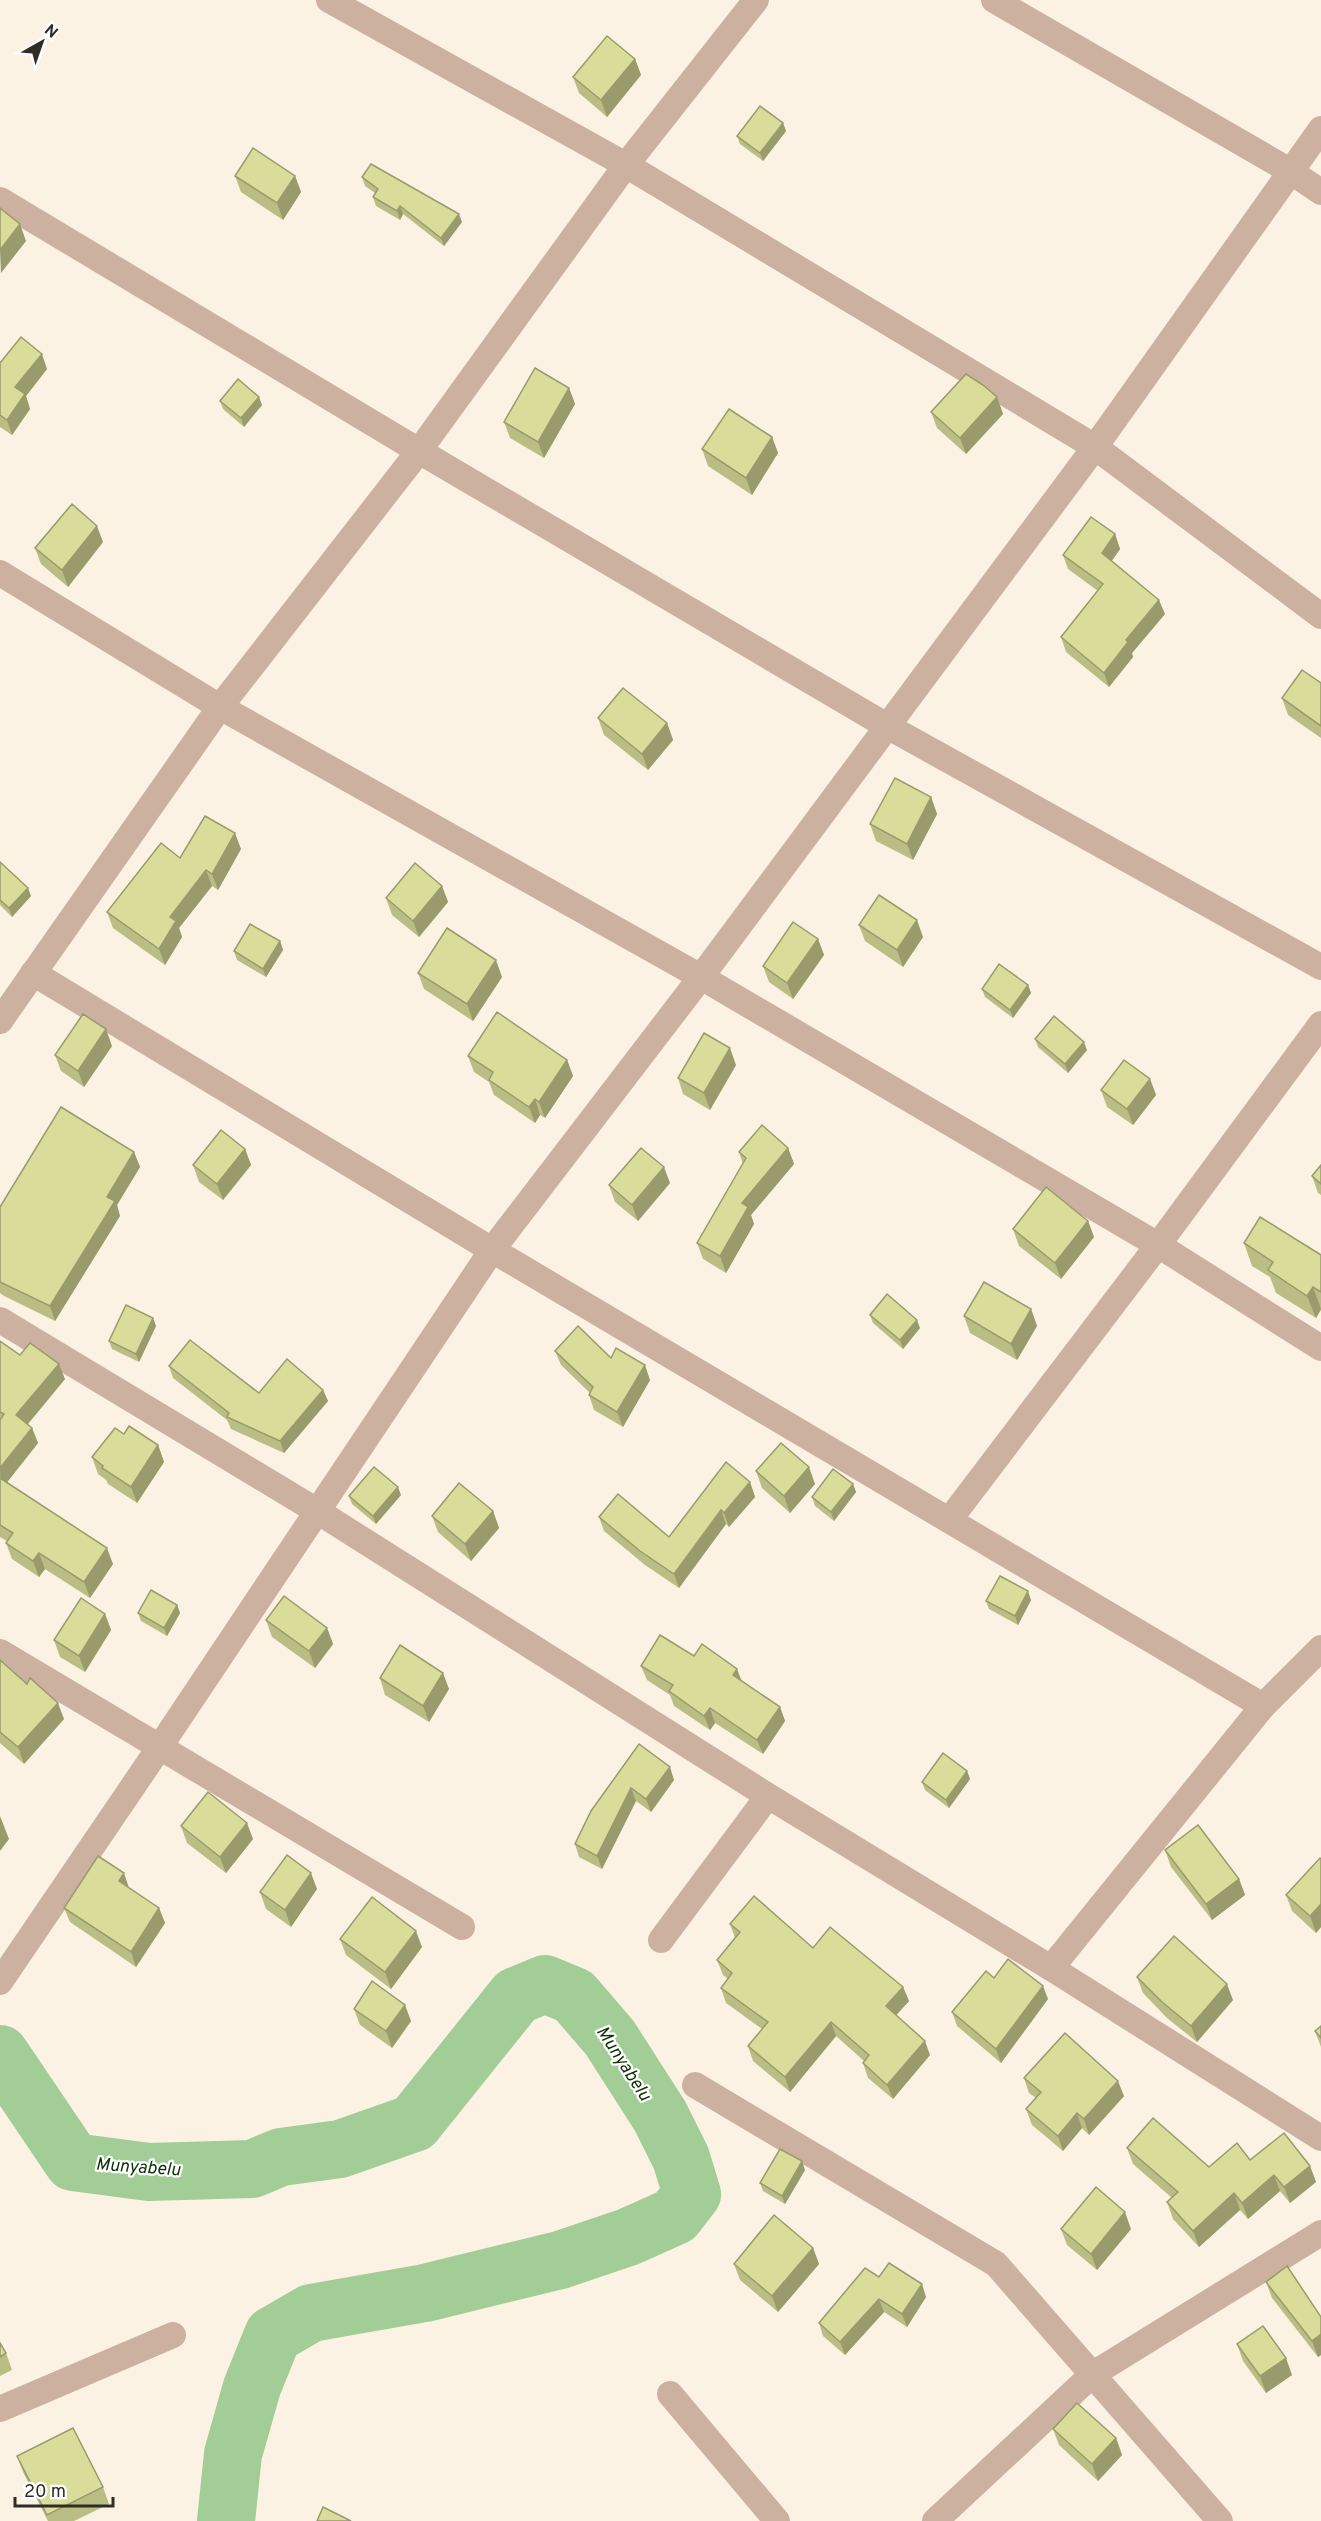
<svg xmlns="http://www.w3.org/2000/svg" width="1321" height="2521" viewBox="0 0 1321 2521" font-family="Overpass,sans-serif">
<style>
.lines{fill:none;stroke-linecap:round;stroke-linejoin:round}
.river{stroke:#a3cd96;stroke-width:58}
.street{stroke:#ccb1a0;stroke-width:26}
.wall{fill:#bbbe84}
.shaded-wall{fill:#999b6c}
.building{fill:#dadd9a;stroke:#999b6c;stroke-width:1.5}
.labels{text-anchor:middle;dominant-baseline:central;stroke-width:4.5;stroke-linejoin:round;paint-order:stroke}
.water-label{font-size:18px;font-style:italic;fill:#0d3400;stroke:#fff}
</style>
<rect width="100%" height="100%" fill="#fbf2e4"/>
<g class="lines">
<path class="river" d="M0,2054L73,2162L149,2172L252,2169L281,2157L340,2149L414,2123L516,1996L545,1984L574,1996L610,2038L660,2116L681,2158L692,2194L675,2216L628,2237L560,2260L425,2293L311,2313L273,2335L252,2387L233,2454L226,2521"/>
<g class="street">
<path d="M329,0L626,165L1095,447L1321,616"/>
<path d="M994,0L1290,171L1321,192"/>
<path d="M0,200L419,451L887,726L1321,967"/>
<path d="M0,573L220,707L701,977L1158,1245L1321,1348"/>
<path d="M33,973L492,1250L1263,1706"/>
<path d="M0,1021L220,707L419,451L626,165L756,0"/>
<path d="M0,1320L317,1511L768,1796L1051,1968L1321,2138"/>
<path d="M950,1519L1158,1245L1321,1024"/>
<path d="M0,1652L462,1927"/>
<path d="M661,1940L768,1796"/>
<path d="M1051,1968L1263,1706L1321,1648"/>
<path d="M0,1982L159,1748L492,1250L701,977L1095,447L1321,129"/>
<path d="M695,2085L996,2264L1220,2521"/>
<path d="M670,2394L777,2521"/>
<path d="M0,2409L173,2335"/>
<path d="M935,2521L1093,2374L1321,2233"/>
</g>
</g>
<g class="wall">
<path d="M635,59L641,75L607,117L579,93L573,77Z"/>
<path d="M783,123L786,131L763,161L740,144L737,136Z"/>
<path d="M235,176H295L301,192L283,220L241,192Z"/>
<path d="M362,177L462,222L444,246L403,214L400,220L376,206L373,197L375,193L365,186Z"/>
<path d="M0,363L47,369L26,396L30,409L12,435L0,427Z"/>
<path d="M569,388L575,404L544,458L510,438L504,422Z"/>
<path d="M997,397L1003,414L966,454L937,428L931,412Z"/>
<path d="M220,401L262,405L244,427L223,409Z"/>
<path d="M772,437L778,453L752,495L708,466L702,449Z"/>
<path d="M1115,534L1120,549L1112,561L1165,614L1132,653L1133,657L1109,687L1066,652L1061,637L1098,591L1068,569L1063,555Z"/>
<path d="M103,542L68,587L41,564L35,548Z"/>
<path d="M1321,683V738L1288,715L1282,698Z"/>
<path d="M598,718L667,723L673,740L648,770L604,735Z"/>
<path d="M931,797L937,814L913,860L876,841L870,824Z"/>
<path d="M241,849L218,890L212,886L179,928L182,937L165,965L113,928L107,912L180,858Z"/>
<path d="M0,862L31,896L12,917L0,905Z"/>
<path d="M442,886L448,902L419,937L392,915L386,898Z"/>
<path d="M859,925L923,937L903,967L865,941Z"/>
<path d="M818,939L824,955L793,999L769,982L763,966Z"/>
<path d="M280,941L283,950L266,977L237,960L234,951Z"/>
<path d="M418,973L502,977L473,1021L424,989Z"/>
<path d="M1028,985L1031,993L1013,1018L985,997L982,989Z"/>
<path d="M1035,1039L1087,1050L1068,1073L1038,1047Z"/>
<path d="M112,1046L84,1087L61,1071L55,1055Z"/>
<path d="M468,1056L567,1060L573,1076L545,1118L540,1115L535,1123L494,1095L489,1082L474,1072Z"/>
<path d="M736,1065L710,1110L683,1094L678,1078Z"/>
<path d="M1150,1079L1156,1095L1133,1125L1107,1107L1101,1090Z"/>
<path d="M788,1148L794,1164L751,1215L754,1224L726,1273L703,1259L697,1243L743,1164L739,1152Z"/>
<path d="M245,1149L251,1165L223,1200L199,1182L193,1165Z"/>
<path d="M134,1152L140,1167L117,1205L120,1216L55,1321L4,1296L0,1293V1207Z"/>
<path d="M1321,1165V1195L1318,1193L1312,1176Z"/>
<path d="M670,1183L638,1221L615,1202L609,1185Z"/>
<path d="M1088,1221L1094,1237L1061,1279L1019,1246L1013,1229Z"/>
<path d="M1244,1243L1321,1255V1310L1316,1318L1276,1293L1270,1277L1252,1266Z"/>
<path d="M1031,1309L1037,1326L1017,1360L970,1333L964,1316Z"/>
<path d="M870,1315L920,1328L903,1349L873,1323Z"/>
<path d="M153,1318L156,1326L139,1362L112,1349L109,1341Z"/>
<path d="M0,1341L20,1355L65,1379L28,1424L32,1428L38,1443L7,1482L113,1564L90,1598L45,1569L39,1577L12,1559L6,1543L7,1541L0,1537Z"/>
<path d="M555,1351L611,1358L650,1380L623,1427L594,1410L589,1395L590,1393L561,1365Z"/>
<path d="M169,1366L259,1393L323,1390L328,1401L284,1453L231,1429L227,1420L173,1378Z"/>
<path d="M124,1434L158,1445L164,1462L137,1503L108,1484L106,1480L98,1474L92,1457Z"/>
<path d="M756,1471L815,1484L790,1513L762,1488Z"/>
<path d="M750,1482L755,1497L729,1527L726,1524L679,1588L645,1565L604,1531L599,1517L669,1537Z"/>
<path d="M853,1484L856,1492L834,1521L815,1506L812,1497Z"/>
<path d="M401,1495L376,1524L352,1504L349,1496Z"/>
<path d="M493,1511L499,1528L471,1561L438,1532L432,1516Z"/>
<path d="M1031,1600L1018,1625L989,1609L986,1601Z"/>
<path d="M177,1605L180,1613L167,1636L141,1621L138,1613Z"/>
<path d="M105,1614L111,1630L85,1672L60,1657L54,1640Z"/>
<path d="M266,1620L327,1628L333,1644L315,1668L272,1637Z"/>
<path d="M694,1656L737,1669L742,1681L780,1707L785,1721L763,1754L715,1723L710,1730L674,1706L670,1695L647,1680L641,1666Z"/>
<path d="M0,1660L64,1719L24,1764L0,1743Z"/>
<path d="M380,1678L449,1689L429,1722L385,1695Z"/>
<path d="M639,1744L674,1780L651,1812L636,1801L602,1869L579,1857L575,1844Z"/>
<path d="M967,1771L970,1779L949,1808L925,1790L922,1782Z"/>
<path d="M181,1826L253,1839L226,1873L187,1843Z"/>
<path d="M1165,1850L1239,1879L1245,1895L1212,1920L1171,1867Z"/>
<path d="M1321,1859V1927L1316,1933L1292,1911L1286,1895Z"/>
<path d="M129,1888L159,1908L165,1923L136,1967L70,1922L64,1908Z"/>
<path d="M317,1889L291,1927L266,1909L260,1892Z"/>
<path d="M730,1924L813,1948L903,1987L909,2001L896,2015L930,2055L893,2099L868,2078L863,2063L864,2061L836,2036L790,2092L753,2061L748,2046L762,2029L726,2003L721,1988L728,1979L723,1975L717,1960L735,1938Z"/>
<path d="M340,1939L422,1947L391,1989L346,1955Z"/>
<path d="M1137,1977L1233,2000L1197,2042L1167,2018L1143,1993Z"/>
<path d="M994,1978L1048,1999L1001,2063L957,2026L952,2012Z"/>
<path d="M354,2009L411,2021L392,2048L360,2025Z"/>
<path d="M1321,2026V2047L1315,2031Z"/>
<path d="M1024,2078L1124,2096L1089,2135L1082,2128L1063,2151L1032,2125L1026,2109L1036,2098L1029,2093Z"/>
<path d="M1127,2148L1209,2167L1250,2160L1310,2166L1316,2182L1290,2203L1280,2191L1248,2219L1240,2210L1199,2247L1173,2219L1167,2202L1172,2198L1133,2164Z"/>
<path d="M805,2170L785,2204L763,2191L760,2183Z"/>
<path d="M1061,2229H1131L1097,2270L1067,2245Z"/>
<path d="M813,2248L819,2264L778,2312L740,2280L734,2264Z"/>
<path d="M879,2277L926,2297L907,2327L884,2312L845,2355L823,2336L819,2323Z"/>
<path d="M1266,2282L1321,2317V2355L1318,2357L1272,2298Z"/>
<path d="M0,2343L6,2353L12,2370L0,2376Z"/>
<path d="M1237,2344L1292,2375L1266,2393L1243,2361Z"/>
<path d="M1053,2429L1116,2438L1122,2455L1098,2481L1059,2445Z"/>
<path d="M17,2456L103,2487L109,2504L74,2521H48L23,2472Z"/>
</g>
<g class="shaded-wall">
<path d="M635,59L641,75L607,117L601,100Z"/>
<path d="M783,123L786,131L763,161L760,153Z"/>
<path d="M295,176L301,192L283,220L277,203Z"/>
<path d="M400,206L403,214L400,220L397,211Z"/>
<path d="M459,214L462,222L444,246L441,238Z"/>
<path d="M20,224L26,241L1,273L0,250Z"/>
<path d="M42,354L47,369L26,396L30,409L12,435L7,420L15,387Z"/>
<path d="M569,388L575,404L544,458L538,442Z"/>
<path d="M259,397L262,405L244,427L241,418Z"/>
<path d="M997,397L1003,414L966,454L960,438Z"/>
<path d="M772,437L778,453L752,495L746,478Z"/>
<path d="M97,526L103,542L68,587L62,570Z"/>
<path d="M1115,534L1120,549L1107,567L1102,553Z"/>
<path d="M1159,600L1165,614L1132,653L1133,657L1109,687L1104,673L1126,640Z"/>
<path d="M667,723L673,740L648,770L642,754Z"/>
<path d="M931,797L937,814L913,860L907,844Z"/>
<path d="M235,833L241,849L218,890L212,874Z"/>
<path d="M206,870L212,886L179,928L182,937L165,965L159,949L170,917Z"/>
<path d="M442,886L448,902L419,937L413,921Z"/>
<path d="M28,888L31,896L12,917L9,908Z"/>
<path d="M917,920L923,937L903,967L897,950Z"/>
<path d="M818,939L824,955L793,999L787,983Z"/>
<path d="M280,941L283,950L266,977L263,969Z"/>
<path d="M496,960L502,977L473,1021L467,1004Z"/>
<path d="M1028,985L1031,993L1013,1018L1010,1010Z"/>
<path d="M106,1029L112,1046L84,1087L78,1071Z"/>
<path d="M1084,1042L1087,1050L1068,1073L1065,1064Z"/>
<path d="M730,1048L736,1065L710,1110L704,1093Z"/>
<path d="M567,1060L573,1076L545,1118L539,1102Z"/>
<path d="M1150,1079L1156,1095L1133,1125L1127,1109Z"/>
<path d="M535,1099L540,1115L535,1123L529,1107Z"/>
<path d="M788,1148L794,1164L751,1215L754,1224L726,1273L720,1256L742,1203Z"/>
<path d="M245,1149L251,1165L223,1200L217,1184Z"/>
<path d="M134,1152L140,1167L117,1205L120,1216L55,1321L50,1306L107,1197Z"/>
<path d="M664,1167L670,1183L638,1221L632,1205Z"/>
<path d="M1088,1221L1094,1237L1061,1279L1055,1263Z"/>
<path d="M1313,1287L1321,1309L1316,1318L1307,1296Z"/>
<path d="M1031,1309L1037,1326L1017,1360L1011,1344Z"/>
<path d="M153,1318L156,1326L139,1362L136,1354Z"/>
<path d="M917,1320L920,1328L903,1349L900,1340Z"/>
<path d="M59,1364L65,1379L22,1431L16,1415Z"/>
<path d="M645,1365L650,1380L623,1427L617,1412Z"/>
<path d="M323,1390L328,1401L284,1453L280,1441Z"/>
<path d="M32,1428L38,1443L1,1490L0,1468Z"/>
<path d="M158,1445L164,1462L137,1503L131,1487Z"/>
<path d="M809,1467L815,1484L790,1513L784,1496Z"/>
<path d="M750,1482L755,1497L729,1527L724,1513Z"/>
<path d="M853,1484L856,1492L834,1521L831,1512Z"/>
<path d="M398,1487L401,1495L376,1524L373,1516Z"/>
<path d="M721,1510L726,1524L679,1588L674,1574Z"/>
<path d="M493,1511L499,1528L471,1561L465,1544Z"/>
<path d="M107,1548L113,1564L90,1598L84,1582Z"/>
<path d="M39,1553L45,1569L39,1577L33,1561Z"/>
<path d="M1028,1591L1031,1600L1018,1625L1015,1616Z"/>
<path d="M177,1605L180,1613L167,1636L164,1628Z"/>
<path d="M105,1614L111,1630L85,1672L79,1656Z"/>
<path d="M327,1628L333,1644L315,1668L309,1651Z"/>
<path d="M737,1669L742,1684L733,1675Z"/>
<path d="M443,1673L449,1689L429,1722L423,1706Z"/>
<path d="M58,1703L64,1719L24,1764L18,1747Z"/>
<path d="M780,1707L785,1721L763,1754L757,1740Z"/>
<path d="M710,1708L715,1723L710,1730L704,1716Z"/>
<path d="M670,1767L674,1780L651,1812L646,1799Z"/>
<path d="M967,1771L970,1779L949,1808L946,1800Z"/>
<path d="M631,1788L636,1801L602,1869L597,1856Z"/>
<path d="M0,1816L9,1839L0,1851Z"/>
<path d="M247,1823L253,1839L226,1873L220,1857Z"/>
<path d="M124,1873L129,1888L119,1881Z"/>
<path d="M311,1873L317,1889L291,1927L285,1910Z"/>
<path d="M1239,1879L1245,1895L1212,1920L1206,1904Z"/>
<path d="M1321,1904V1927L1316,1933L1310,1916Z"/>
<path d="M159,1908L165,1923L136,1967L131,1952Z"/>
<path d="M416,1931L422,1947L391,1989L385,1972Z"/>
<path d="M1227,1984L1233,2000L1197,2042L1191,2026Z"/>
<path d="M1043,1986L1048,1999L1001,2063L996,2049Z"/>
<path d="M903,1987L909,2001L891,2021L886,2006Z"/>
<path d="M405,2005L411,2021L392,2048L386,2031Z"/>
<path d="M831,2022L836,2036L790,2092L785,2077Z"/>
<path d="M925,2041L930,2055L893,2099L887,2085Z"/>
<path d="M1118,2081L1124,2096L1089,2135L1084,2119Z"/>
<path d="M1077,2113L1082,2128L1063,2151L1058,2136Z"/>
<path d="M802,2161L805,2170L785,2204L782,2196Z"/>
<path d="M1310,2166L1316,2182L1290,2203L1284,2187Z"/>
<path d="M1274,2175L1280,2191L1248,2219L1242,2203Z"/>
<path d="M1234,2193L1240,2210L1199,2247L1193,2231Z"/>
<path d="M1125,2212L1131,2229L1097,2270L1091,2254Z"/>
<path d="M813,2248L819,2264L778,2312L772,2296Z"/>
<path d="M922,2284L926,2297L907,2327L902,2314Z"/>
<path d="M879,2299L884,2312L845,2355L840,2342Z"/>
<path d="M1321,2334V2355L1318,2357L1312,2341Z"/>
<path d="M1286,2358L1292,2375L1266,2393L1260,2376Z"/>
<path d="M1116,2438L1122,2455L1098,2481L1092,2464Z"/>
</g>
<g class="building">
<path d="M607,36L635,59L601,100L573,77Z"/>
<path d="M760,106L783,123L760,153L737,136Z"/>
<path d="M253,148L295,176L277,203L235,176Z"/>
<path d="M371,164L459,214L441,238L400,206L397,211L373,197L378,189L362,177Z"/>
<path d="M0,208L20,224L0,250Z"/>
<path d="M21,337L42,354L15,387L25,394L7,420L0,415V363Z"/>
<path d="M535,368L569,388L538,442L504,422Z"/>
<path d="M966,374L983,385L997,397L960,438L931,412Z"/>
<path d="M238,379L259,397L241,418L220,401Z"/>
<path d="M729,409L772,437L746,478L702,449Z"/>
<path d="M72,504L97,526L62,570L35,548Z"/>
<path d="M1091,517L1115,534L1102,553L1159,600L1126,640L1128,642L1104,673L1061,637L1103,584L1063,555Z"/>
<path d="M1302,670L1321,683V726L1282,698Z"/>
<path d="M623,688L667,723L642,754L598,718Z"/>
<path d="M895,778L931,797L907,844L870,824Z"/>
<path d="M205,816L235,833L212,874L206,870L170,917L176,921L159,949L107,912L161,843L180,858Z"/>
<path d="M0,862L28,888L9,908L0,900Z"/>
<path d="M415,863L442,886L413,921L386,898Z"/>
<path d="M879,895L917,920L897,950L859,925Z"/>
<path d="M793,922L818,939L787,983L763,966Z"/>
<path d="M250,924L280,941L263,969L234,951Z"/>
<path d="M447,928L496,960L467,1004L418,973Z"/>
<path d="M999,964L1028,985L1010,1010L982,989Z"/>
<path d="M497,1012L567,1060L539,1102L535,1099L529,1107L489,1080L493,1072L468,1056Z"/>
<path d="M83,1014L106,1029L78,1071L55,1055Z"/>
<path d="M1054,1016L1084,1042L1065,1064L1035,1039Z"/>
<path d="M704,1033L730,1048L704,1093L678,1078Z"/>
<path d="M1124,1060L1150,1079L1127,1109L1101,1090Z"/>
<path d="M61,1107L134,1152L107,1197L115,1201L50,1306L0,1282V1207Z"/>
<path d="M762,1125L788,1148L742,1203L748,1207L720,1256L697,1243L746,1158L739,1152Z"/>
<path d="M221,1130L245,1149L217,1184L193,1165Z"/>
<path d="M641,1148L664,1167L632,1205L609,1185Z"/>
<path d="M1321,1165V1184L1312,1176Z"/>
<path d="M1046,1187L1088,1221L1055,1263L1013,1229Z"/>
<path d="M1260,1217L1321,1255V1292L1313,1287L1307,1296L1268,1270L1273,1262L1244,1243Z"/>
<path d="M984,1282L1031,1309L1011,1344L964,1316Z"/>
<path d="M887,1294L917,1320L900,1340L870,1315Z"/>
<path d="M126,1305L153,1318L136,1354L109,1341Z"/>
<path d="M578,1326L611,1358L616,1348L645,1365L617,1412L589,1395L593,1387L555,1351Z"/>
<path d="M190,1340L259,1393L287,1359L323,1390L280,1441L227,1417L229,1413L169,1366Z"/>
<path d="M0,1341L20,1355L30,1343L59,1364L16,1415L32,1428L0,1468V1420L4,1414L0,1412Z"/>
<path d="M129,1426L158,1445L131,1487L102,1468L103,1466L92,1457L115,1428L124,1434Z"/>
<path d="M781,1443L809,1467L784,1496L756,1471Z"/>
<path d="M726,1462L750,1482L724,1513L721,1510L674,1574L640,1551L599,1517L618,1494L669,1537Z"/>
<path d="M374,1467L398,1487L373,1516L349,1496Z"/>
<path d="M833,1469L853,1484L831,1512L812,1497Z"/>
<path d="M0,1478L107,1548L84,1582L39,1553L33,1561L6,1543L13,1533L0,1525Z"/>
<path d="M459,1483L493,1511L465,1544L432,1516Z"/>
<path d="M1000,1576L1028,1591L1015,1616L986,1601Z"/>
<path d="M151,1590L177,1605L164,1628L138,1613Z"/>
<path d="M284,1596L327,1628L309,1651L266,1620Z"/>
<path d="M81,1598L105,1614L79,1656L54,1640Z"/>
<path d="M660,1635L694,1656L702,1644L737,1669L733,1675L780,1707L757,1740L710,1708L704,1716L669,1691L673,1685L641,1666Z"/>
<path d="M400,1645L443,1673L423,1706L380,1678Z"/>
<path d="M0,1660L27,1684L30,1678L58,1703L18,1747L0,1732Z"/>
<path d="M639,1744L670,1767L646,1799L631,1788L597,1856L575,1844L591,1811Z"/>
<path d="M943,1753L967,1771L946,1800L922,1782Z"/>
<path d="M208,1792L247,1823L220,1857L181,1826Z"/>
<path d="M1198,1825L1239,1879L1206,1904L1165,1850Z"/>
<path d="M287,1855L311,1873L285,1910L260,1892Z"/>
<path d="M98,1856L124,1873L119,1881L159,1908L131,1952L64,1908Z"/>
<path d="M1320,1858L1321,1859V1904L1310,1916L1286,1895Z"/>
<path d="M754,1896L813,1948L830,1927L903,1987L886,2006L925,2041L887,2085L863,2063L869,2055L831,2022L785,2077L748,2046L768,2022L721,1988L732,1973L717,1960L740,1932L730,1924Z"/>
<path d="M372,1897L416,1931L385,1972L340,1939Z"/>
<path d="M1174,1936L1227,1984L1191,2026L1161,2001L1137,1977Z"/>
<path d="M1008,1959L1043,1986L996,2049L952,2012L986,1971L994,1978Z"/>
<path d="M372,1981L405,2005L386,2031L354,2009Z"/>
<path d="M1321,2026V2038L1315,2031Z"/>
<path d="M1065,2033L1118,2081L1084,2119L1077,2113L1058,2136L1026,2109L1041,2092L1024,2078Z"/>
<path d="M1153,2118L1209,2167L1237,2143L1250,2160L1284,2133L1310,2166L1284,2187L1274,2175L1242,2203L1234,2193L1193,2231L1167,2202L1178,2192L1127,2148Z"/>
<path d="M780,2149L802,2161L782,2196L760,2183Z"/>
<path d="M1096,2187L1125,2212L1091,2254L1061,2229Z"/>
<path d="M774,2215L813,2248L772,2296L734,2264Z"/>
<path d="M889,2263L922,2284L902,2314L879,2299L840,2342L819,2323L865,2268L879,2277Z"/>
<path d="M1287,2266L1321,2317V2334L1312,2341L1266,2282Z"/>
<path d="M1263,2326L1286,2358L1260,2376L1237,2344Z"/>
<path d="M0,2343L6,2353L0,2357Z"/>
<path d="M1077,2403L1116,2438L1092,2464L1053,2429Z"/>
<path d="M73,2428L103,2487L47,2515L17,2456Z"/>
<path d="M323,2507L351,2521H317Z"/>
</g>
<g class="labels">
<g class="water-label">
<text transform="translate(623 2064) rotate(57)">Munyabelu</text>
<text transform="translate(138 2168) rotate(4)">Munyabelu</text>
</g>
</g>
<g transform="translate(42 42) rotate(40)" stroke="#ffffff" stroke-width="4.5" paint-order="stroke">
<path d="M0-4.5L10 22L0 15L-10 22Z" fill="#2f2c26"/>
<text y="-9" font-size="16" font-weight="bold" text-anchor="middle" fill="#2f2c26">N</text>
</g>
<path d="M15 2497v9h98v-9" fill="none" stroke="#2f2c26" stroke-width="3"/>
<text x="24" y="2497" font-size="18" fill="#2f2c26" stroke="#ffffff" stroke-width="4.5" paint-order="stroke">20 m</text>
</svg>
